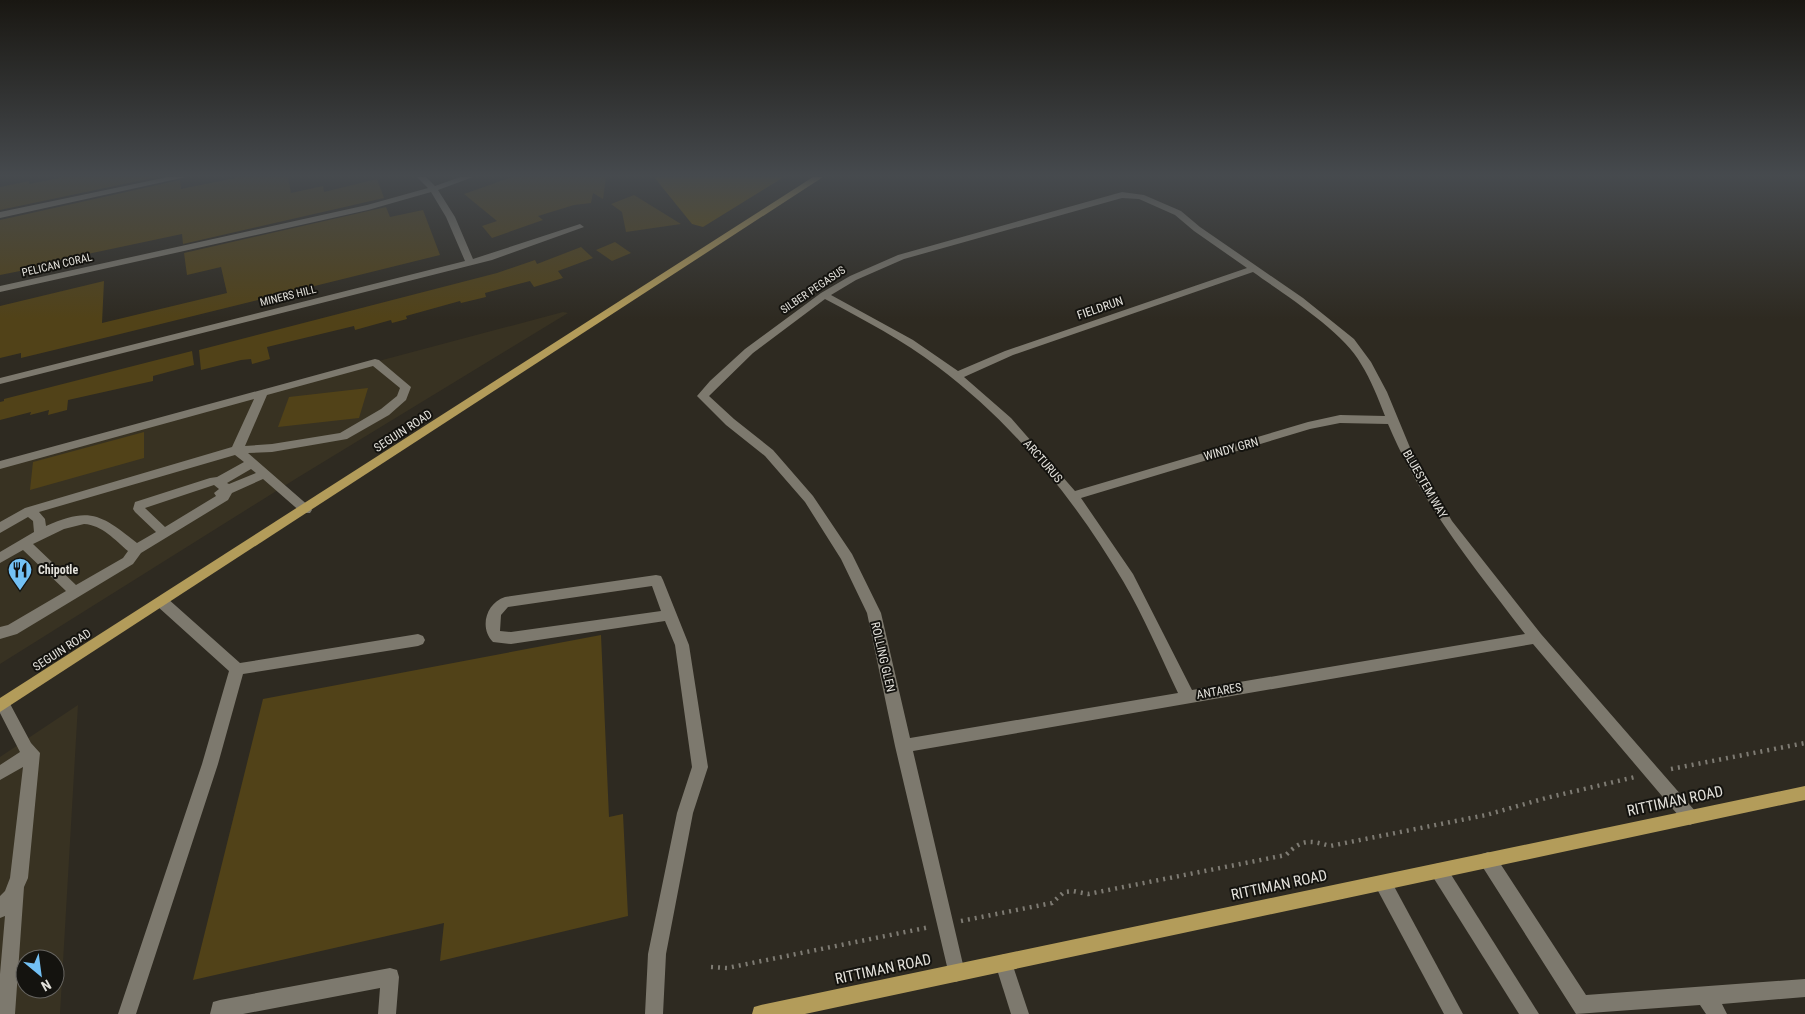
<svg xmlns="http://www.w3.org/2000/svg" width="1805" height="1014" viewBox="0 0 1805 1014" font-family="'Roboto Condensed',sans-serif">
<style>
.built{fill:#383222;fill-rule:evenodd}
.green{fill:#624e0e}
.building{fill:#514218}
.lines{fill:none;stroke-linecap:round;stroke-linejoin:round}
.path{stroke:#7e7b73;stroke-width:4.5;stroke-dasharray:2 5;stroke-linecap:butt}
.minor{fill:#7d796e;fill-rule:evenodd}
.major{fill:#b39c5a;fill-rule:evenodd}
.labels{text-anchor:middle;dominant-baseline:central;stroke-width:4;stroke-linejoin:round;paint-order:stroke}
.far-street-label{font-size:11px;fill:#e3e1db;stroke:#14130f}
.street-label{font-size:12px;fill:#e3e1db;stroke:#14130f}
.poi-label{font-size:12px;font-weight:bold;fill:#e3e1db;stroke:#14130f;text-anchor:start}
.near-street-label{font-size:15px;fill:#e3e1db;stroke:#14130f}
</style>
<rect width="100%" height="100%" fill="#2e2a21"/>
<g class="built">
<path d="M563,312L568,313L297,478L0,664V462Z"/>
<path d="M78,705L60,1014H0V757ZM25,959H55V989H25Z"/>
</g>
<path class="green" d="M654,177H784L703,227L692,224Z"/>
<g class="building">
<path d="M64,177H157L0,210V187L29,181V184Z"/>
<path d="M240,177H288L291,193L323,186L324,192L377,179L384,198L183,244L182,234L45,263V266L0,275V220L180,180L181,189Z"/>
<path d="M512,177H606L603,199L593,193L591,203L574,205L538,216L543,220L492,238L482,226L497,221L464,194Z"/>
<path d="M634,195L681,224L626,232L622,212L611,204Z"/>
<path d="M386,207L390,217L423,210L440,255L108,337L21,358V353L0,358V306L104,281L102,323L227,293L221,267L187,275L184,253Z"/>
<path d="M615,242L631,253L612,261L596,250Z"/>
<path d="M581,247L593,258L558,271L563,278L534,287L530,281L485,293L486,297L461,303L460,301L406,316L407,319L392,323L391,320L355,330L354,326L267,347L270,359L252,364L251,359L241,360L201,370L199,350L497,273L535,260L537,264Z"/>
<path d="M192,351L194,365L153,376V381L68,400L67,410L48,415L49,410L30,415L31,412L0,420V402L4,401V399Z"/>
<path d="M368,388L359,418L278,427L289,397Z"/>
<path d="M144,432V458L30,490L33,462Z"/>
<path d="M601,635L609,817L623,814L628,916L440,961L444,923L193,980L263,699Z"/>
</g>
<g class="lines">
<g class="path">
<path d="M1671,769L1805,743"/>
<path d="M961,921L1052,903L1064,892L1073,891L1088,894L1286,855C1302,839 1309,840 1330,846L1486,815L1546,798L1635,777"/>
<path d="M711,967L727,968L930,927"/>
</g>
<g class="minor">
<path d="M168,177H186L0,218V212Z"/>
<path d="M417,177H426L435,186L460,177H473L438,190L455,217L473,259L577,225L580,224L584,227L492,260L0,384V378L465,261L446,217L431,192L368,210L0,292V286L367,205L428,188Z"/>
<path d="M1122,192L1144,195L1181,211L1200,227L1303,298L1354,339L1371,362L1387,392L1411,450L1452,521L1541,634L1696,812L1698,817L1696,822L1690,825L1684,822L1533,644L913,751L965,973L962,979L956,982L950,979L895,746L867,613L841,559L805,502L765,456L726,425L697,396L710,381L745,349L821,293L850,276L898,255ZM1122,198L1139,199L1175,215L1194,231L1247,268L1005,351L958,371L913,340L831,295L856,280L904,259ZM1253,272C1285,295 1343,331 1361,364C1371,380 1378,398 1385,416L1340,415L1308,422L1075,491L1011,418L964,377L1013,355ZM825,299C864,320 903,340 938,367C1014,424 1075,500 1123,581C1144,617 1160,655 1178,693L910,738L881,613L852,554L813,496L773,450L734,419L709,396L753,353ZM1340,423L1388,424C1421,503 1474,567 1525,634L1192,690L1133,574L1081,498L1310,429Z"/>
<path d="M375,359L379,360L411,387L406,400L389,415L347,439L272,452L248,453L310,507L312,510L310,513H302L263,479L232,493L228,500L141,553L133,564L17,634L0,639V627L8,625L66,591L23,550L0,563V552L34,532L33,521L28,517L0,533V522L25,508L232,447L254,399L0,469V461ZM373,366L400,388L397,396L381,409L340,433L272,444L245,446L267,395ZM235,455L244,462L217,477L210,478L135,502L133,509L135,512L156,532L137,543C102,515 90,506 46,526L45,519L39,512ZM251,469L256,473L229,484L227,483ZM214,485L219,489L214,493L216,496L165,527L145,508ZM84,524C102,525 115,540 128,551L123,558L76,585L33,544L64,529Z"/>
<path d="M656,575L661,576L663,580L689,645L708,767L693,813L666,954L663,1014H645L648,954L677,813L692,767L675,645L665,621L511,644L493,642C479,628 486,603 505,597ZM652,586L661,611L511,632L500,631L501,615L508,607Z"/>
<path d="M162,597L167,598L240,663L418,634L423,636L425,640L423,644L418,646L243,674L218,764L136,1014H118L202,764L229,671L157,606L155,602L157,598Z"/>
<path d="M3,698L8,700L31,743L40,753L28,878L24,887L15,1014H0V974L5,916L0,918V896L5,891L10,878L23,767L0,780V765L20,752L0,713V699Z"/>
<path d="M1488,852L1494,854L1586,995L1805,979V997L1722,1004L1727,1014H1706L1700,1005L1576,1014L1482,866L1480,860L1482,854Z"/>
<path d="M1439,863L1445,865L1539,1014H1519L1433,877L1430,871L1433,865Z"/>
<path d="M1383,875L1389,877L1463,1014H1444L1377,889L1374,883L1377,877Z"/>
<path d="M1004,954L1010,957L1029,1014H1011L995,963L998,957Z"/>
<path d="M390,968L397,970L399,977L396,1014H378L380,988L243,1014H210L213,1002L220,1000Z"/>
</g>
<g class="major">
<path d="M813,177H823L0,712V698Z"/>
<path d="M1805,786V800L805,1014H752L754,1007L761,1005Z"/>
</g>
</g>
<linearGradient id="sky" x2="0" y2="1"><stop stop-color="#191712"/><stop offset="0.55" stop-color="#464a4e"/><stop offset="1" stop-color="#464a4e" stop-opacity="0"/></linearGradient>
<rect width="1805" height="319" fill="url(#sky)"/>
<defs>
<symbol id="restaurant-pin" viewBox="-11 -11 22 30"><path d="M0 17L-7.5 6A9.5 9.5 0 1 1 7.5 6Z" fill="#73c1f5" stroke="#14130f"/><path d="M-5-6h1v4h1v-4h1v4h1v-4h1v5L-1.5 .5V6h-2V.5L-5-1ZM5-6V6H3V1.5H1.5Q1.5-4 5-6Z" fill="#111"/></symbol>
</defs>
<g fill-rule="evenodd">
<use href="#restaurant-pin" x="6" y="556" width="28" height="38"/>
</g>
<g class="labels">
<g class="far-street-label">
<text transform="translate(57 265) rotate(-13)">PELICAN CORAL</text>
<text transform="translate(813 290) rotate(-34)">SILBER PEGASUS</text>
<text transform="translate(288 296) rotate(-14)">MINERS HILL</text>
</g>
<g class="street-label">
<text transform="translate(1100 308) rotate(-19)">FIELDRUN</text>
<text transform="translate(403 431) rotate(-33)">SEGUIN ROAD</text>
<text transform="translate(1231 449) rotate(-16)">WINDY GRN</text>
<text transform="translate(1043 461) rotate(49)">ARCTURUS</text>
<text transform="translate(1425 484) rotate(60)">BLUESTEM WAY</text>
<text transform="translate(62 650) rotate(-33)">SEGUIN ROAD</text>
<text transform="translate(883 657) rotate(77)">ROLLING GLEN</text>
<text transform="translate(1219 691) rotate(-10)">ANTARES</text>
</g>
<g class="poi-label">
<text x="38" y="570">Chipotle</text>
</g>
<g class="near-street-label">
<text transform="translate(1675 801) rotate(-12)">RITTIMAN ROAD</text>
<text transform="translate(1279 885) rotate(-12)">RITTIMAN ROAD</text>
<text transform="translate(883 969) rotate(-12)">RITTIMAN ROAD</text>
</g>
</g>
<g transform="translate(40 974) rotate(151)"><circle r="24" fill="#14130f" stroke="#676561"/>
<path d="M0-4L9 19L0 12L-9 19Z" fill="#73c1f5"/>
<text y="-8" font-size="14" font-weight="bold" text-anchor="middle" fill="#e3e1db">N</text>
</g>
</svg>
